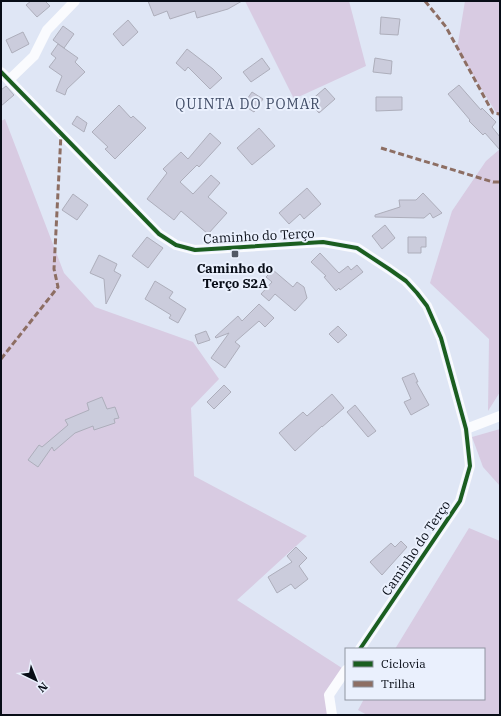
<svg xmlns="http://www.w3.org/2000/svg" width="501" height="716" viewBox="0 0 501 716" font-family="'IBM Plex Serif',serif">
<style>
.green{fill:#d8cbe2}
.building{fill:#cbccdc;stroke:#adaebb}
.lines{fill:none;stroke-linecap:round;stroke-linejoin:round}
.street{stroke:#fafbfe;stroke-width:10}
.quiet{stroke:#8d6e63;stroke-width:3;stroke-dasharray:6 3;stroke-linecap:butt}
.cycleway-casing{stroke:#eaf0fd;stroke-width:6}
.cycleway{stroke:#1b5e20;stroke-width:4}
.poi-dot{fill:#535965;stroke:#eaf0fd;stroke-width:1.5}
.labels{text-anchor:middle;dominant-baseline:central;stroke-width:4;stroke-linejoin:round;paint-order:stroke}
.street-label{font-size:13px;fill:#080d17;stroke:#eaf0fd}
.poi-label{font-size:13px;font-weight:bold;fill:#080d17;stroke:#eaf0fd}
.neighbourhood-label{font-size:14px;letter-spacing:1px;fill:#3f4b65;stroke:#eaf0fd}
</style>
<rect width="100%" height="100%" fill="#dfe6f5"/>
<g class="green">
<path d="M245,1H349L366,66L294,99Z"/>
<path d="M465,1H500V119L457,49Z"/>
<path d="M5,119L64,273L95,307L193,342L219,379L191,408L194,476L307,536L237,600L345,670L329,695L332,715H1V121Z"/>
<path d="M500,149V392L488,411L489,339L430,283L452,211L486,161Z"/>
<path d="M500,429V486L483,467L472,437Z"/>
<path d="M469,528L500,541V715H367L358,710L364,699H484V649H395Z"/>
</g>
<g class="building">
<path d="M31,1H45L50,6L37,17L26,5Z"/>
<path d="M148,1H242L228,9L197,18L195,11L170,19L167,11L154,16Z"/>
<path d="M381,17L400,19L398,35L380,34Z"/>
<path d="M128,20L138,32L123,46L113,34Z"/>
<path d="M63,26L74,34L64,48L53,40Z"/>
<path d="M23,32L29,44L12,53L6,40Z"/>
<path d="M58,44L78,58L75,62L85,72L67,89L65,95L56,91L62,76L49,67L56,58L51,54Z"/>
<path d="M187,49L213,69L222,78L210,89L188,67L185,71L176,63Z"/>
<path d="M262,58L270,69L251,82L243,72Z"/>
<path d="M375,58L392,61L391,74L373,72Z"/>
<path d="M459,85L481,110L482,108L496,122L492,127L500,137V150L485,133L483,135L469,121L470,120L448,94Z"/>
<path d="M6,86L14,95L1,106V90Z"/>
<path d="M325,88L335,99L319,113L309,102Z"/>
<path d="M252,92L263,99L254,112L243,105Z"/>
<path d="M376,97H402V110L376,111Z"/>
<path d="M119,105L131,118L133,116L146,128L115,159L105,149L108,147L92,132Z"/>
<path d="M77,116L87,123L84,132L72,124Z"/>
<path d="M259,128L275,146L252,165L237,148Z"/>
<path d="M210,133L221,143L199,167L197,165L180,182L193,194L211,175L220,183L208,197L227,213L208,234L181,211L174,220L147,199L167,173L163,169L181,152L188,159Z"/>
<path d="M307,188L321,204L304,219L300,214L289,224L279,213Z"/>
<path d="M423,193L442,213L433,218L430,213L424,218L375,217V215L400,207L399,200H416Z"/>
<path d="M73,194L88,205L77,220L62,210Z"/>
<path d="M385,225L395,238L382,249L372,236Z"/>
<path d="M147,237L163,248L148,268L132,256Z"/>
<path d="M408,237H426V247H421V253H408Z"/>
<path d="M320,253L339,273L348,266L351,270L357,265L363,272L340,290L339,288L336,291L324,277L326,276L311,262Z"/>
<path d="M99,255L117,264L114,271L121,275L106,304L104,279L90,273Z"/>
<path d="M273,270L293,287L297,282L304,287L307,298L295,311L275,294L269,301L261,294L272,282L266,277Z"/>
<path d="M155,281L173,292L169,298L186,309L178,323L169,318L171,315L145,299Z"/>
<path d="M259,304L274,318L265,327L259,321L235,342L240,346L225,368L211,358L229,333L216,338L215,337L238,316L242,321Z"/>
<path d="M338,326L347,335L338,343L329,334Z"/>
<path d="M206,331L210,340L198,344L195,335Z"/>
<path d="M414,373L418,382H416L429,405L411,415L404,402L411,399L402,378Z"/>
<path d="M224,385L231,392L214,409L207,402Z"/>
<path d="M332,394L344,408L322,427V426L295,451L279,433L303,412L307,416Z"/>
<path d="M102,397L107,409L115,407L119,418L114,419L115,423L94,430L93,426L75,433L54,451L52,447L38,467L28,460L39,445L42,447L68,425L65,420L89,410L87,403Z"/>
<path d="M355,405L376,431L368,437L347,412Z"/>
<path d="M401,541L407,547L382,575L370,562L391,543L395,547Z"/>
<path d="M296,547L307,558L299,566L308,579L295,589L291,584L277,593L268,577L292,562L287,556Z"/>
</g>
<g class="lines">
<g class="street">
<path d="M1,72L159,234L176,245L195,250L323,242L357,248L389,269L406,281L417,293L427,306L441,338L466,429L470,466L460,501L360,649"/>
<path d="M9,80L34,56L47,30L75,1"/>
<path d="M466,429L500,416"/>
<path d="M332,715L329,695L346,670"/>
</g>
<g class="quiet">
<path d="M425,1L446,27L493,113L500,114"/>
<path d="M381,148L493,182H500"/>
<path d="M1,359L58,287L54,269L61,134"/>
</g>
<defs>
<path id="cycleway" d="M1,72L159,234L176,245L195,250L323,242L357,248L389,269L406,281L417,293L427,306L441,338L466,429L470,466L460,501L360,649"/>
</defs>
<use href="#cycleway" class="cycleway-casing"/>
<use href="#cycleway" class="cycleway"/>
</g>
<rect class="poi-dot" x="231" y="250" width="8" height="8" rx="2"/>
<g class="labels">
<g class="street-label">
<text transform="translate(259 236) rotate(-3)">Caminho do Terço</text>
<text transform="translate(416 548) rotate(-56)">Caminho do Terço</text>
</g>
<g class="poi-label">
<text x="235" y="268">Caminho do<tspan x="235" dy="15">Terço S2A</tspan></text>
</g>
<g class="neighbourhood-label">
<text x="248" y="104">QUINTA DO POMAR</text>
</g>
</g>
<rect width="501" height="716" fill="none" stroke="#080d17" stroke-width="4"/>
<rect x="345" y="648" width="140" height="52" fill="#eaf0fd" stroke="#9095a1"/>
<rect x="353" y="661" width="20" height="6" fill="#1b5e20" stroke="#9095a1"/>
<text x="381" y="668" font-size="12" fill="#080d17">Ciclovia</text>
<rect x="353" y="681" width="20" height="6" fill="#8d6e63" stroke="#9095a1"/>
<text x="381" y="688" font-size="12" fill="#080d17">Trilha</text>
<g transform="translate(36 680) rotate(137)" stroke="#eaf0fd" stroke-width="3" paint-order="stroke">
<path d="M0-3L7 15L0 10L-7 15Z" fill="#080d17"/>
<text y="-6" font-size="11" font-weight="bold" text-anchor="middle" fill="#080d17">N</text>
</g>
</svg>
